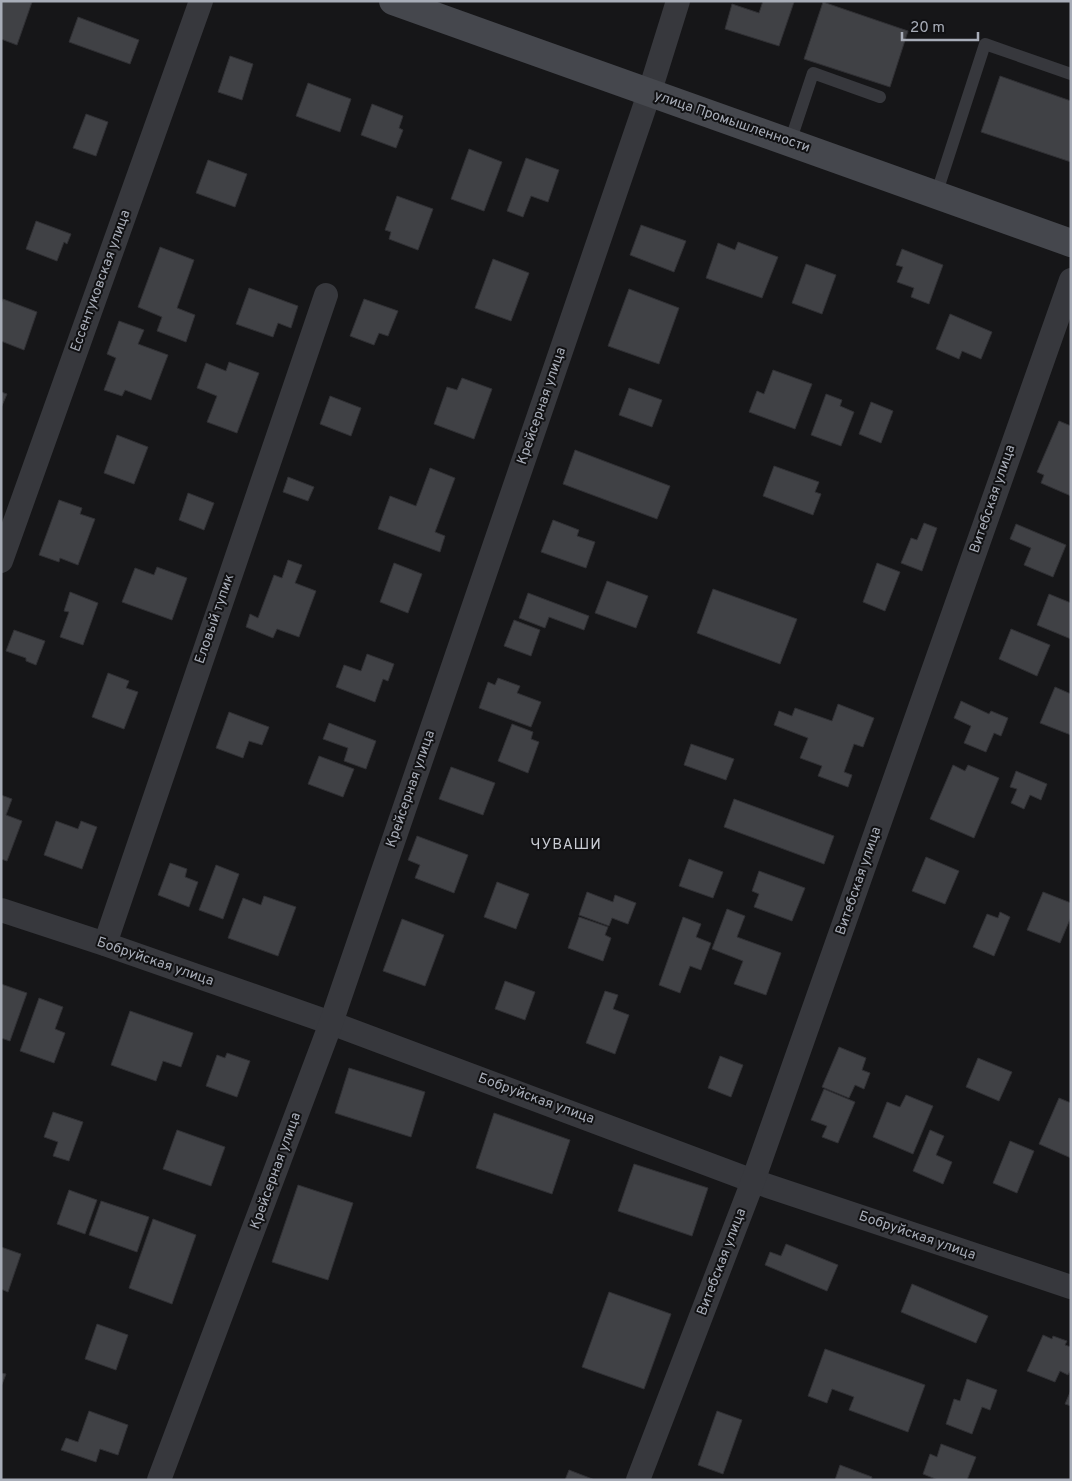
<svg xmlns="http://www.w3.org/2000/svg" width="1072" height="1481" viewBox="0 0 1072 1481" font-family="Overpass,sans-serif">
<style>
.building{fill:#404145;stroke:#303034}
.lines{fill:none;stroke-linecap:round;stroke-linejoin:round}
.lane{stroke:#37383d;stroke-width:12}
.street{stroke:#37383d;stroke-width:24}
.secondary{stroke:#45474d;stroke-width:28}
.labels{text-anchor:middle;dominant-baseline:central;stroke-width:4;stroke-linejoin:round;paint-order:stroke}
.street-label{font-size:14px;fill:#a8adb8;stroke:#111113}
.neighbourhood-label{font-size:15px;letter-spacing:1px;fill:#c9ccd4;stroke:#111113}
</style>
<rect width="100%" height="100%" fill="#161618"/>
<g class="building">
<path d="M1,1L32,2L17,45L1,39Z"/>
<path d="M763,1L794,2L779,46L725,29L732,4L759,13Z"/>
<path d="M823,2L908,31L890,87L804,59Z"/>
<path d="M78,17L139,40L130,64L69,42Z"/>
<path d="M230,56L253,64L242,100L218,92Z"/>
<path d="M1000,76L1071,101V162L981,132Z"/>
<path d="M308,83L351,99L340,132L296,116Z"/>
<path d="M372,104L403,116L399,128L403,130L396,148L361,135Z"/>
<path d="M86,114L108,122L96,156L73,148Z"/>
<path d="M469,149L502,162L484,211L451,199Z"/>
<path d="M526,158L559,170L548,202L531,196L523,217L507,211Z"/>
<path d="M208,160L247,174L235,207L196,193Z"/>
<path d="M397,196L433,209L418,250L389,239L391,232L385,230Z"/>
<path d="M36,221L71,234L67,244L64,242L57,261L26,249Z"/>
<path d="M641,225L686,241L674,272L630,255Z"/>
<path d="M738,242L778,257L762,298L706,278L718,243L735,250Z"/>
<path d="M160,247L194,260L177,308L195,315L186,342L157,331L162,317L138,307Z"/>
<path d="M902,249L943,265L929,304L911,297L914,288L897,282L903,267L896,265Z"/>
<path d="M493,259L529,273L511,321L475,308Z"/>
<path d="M806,264L836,275L822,314L792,303Z"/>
<path d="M249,288L298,306L291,328L278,323L273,337L236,324Z"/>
<path d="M629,289L679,308L659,364L608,346Z"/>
<path d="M3,299L37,312L24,350L1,341V304Z"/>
<path d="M364,299L398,311L388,336L379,333L374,345L350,336Z"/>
<path d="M950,314L992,332L981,359L962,351L959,359L936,349Z"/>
<path d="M119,321L144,330L138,344L168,355L151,400L125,390L122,396L104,390L116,358L107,354Z"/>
<path d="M229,362L259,373L237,433L207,422L217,396L197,388L206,363L226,371Z"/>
<path d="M773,370L812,384L795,429L749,412L757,391L764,394Z"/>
<path d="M462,378L492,389L474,439L434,424L447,387L457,390Z"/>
<path d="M629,388L662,400L652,427L619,415Z"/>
<path d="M1,392L7,394L1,408Z"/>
<path d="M826,394L842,400L840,406L854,412L841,446L811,435Z"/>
<path d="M330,396L361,408L351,436L320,424Z"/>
<path d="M871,402L893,411L881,443L859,434Z"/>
<path d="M1059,421L1071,426V496L1041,483L1044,475L1037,472Z"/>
<path d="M117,435L148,447L134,484L104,473Z"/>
<path d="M575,450L670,486L657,519L563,484Z"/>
<path d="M774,466L819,482L815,492L821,494L813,515L763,496Z"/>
<path d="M430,468L455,478L435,532L445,536L440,552L378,529L390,496L416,506Z"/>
<path d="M288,477L314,487L308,501L283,492Z"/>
<path d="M188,493L214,503L204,530L179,520Z"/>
<path d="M59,500L82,508L80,514L95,519L78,565L60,558L59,562L39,555Z"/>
<path d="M553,520L579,530L577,536L595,542L586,568L541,552Z"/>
<path d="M924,523L937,528L922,571L901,563L911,538L917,540Z"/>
<path d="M1016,524L1066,545L1053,577L1024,565L1031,548L1010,539Z"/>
<path d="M288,560L302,565L295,583L316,591L299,637L277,629L273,638L246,627L250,614L258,618L274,575L282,578Z"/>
<path d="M394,563L422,574L408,613L380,602Z"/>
<path d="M877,563L900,572L885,611L863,602Z"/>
<path d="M157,567L187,578L172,620L122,602L135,568L154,575Z"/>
<path d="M607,581L648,596L636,628L595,613Z"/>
<path d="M713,589L797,619L780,664L697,633Z"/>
<path d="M70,592L98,603L83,645L60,637L69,612L64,611Z"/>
<path d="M528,593L589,616L584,630L549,617L545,628L519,618Z"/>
<path d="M1049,594L1071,603V639L1037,625Z"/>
<path d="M514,620L540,630L531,656L504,646Z"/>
<path d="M1011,629L1050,645L1037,676L999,659Z"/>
<path d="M14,630L45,641L36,665L26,661V658L6,651Z"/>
<path d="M367,654L394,664L388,681L383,679L375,702L336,687L344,665L361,671Z"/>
<path d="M108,673L129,681L126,688L138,692L124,729L92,717Z"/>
<path d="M498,678L520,686L517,693L541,702L531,727L479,708L488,682L495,685Z"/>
<path d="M1055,687L1071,694V735L1040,723Z"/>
<path d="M961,701L989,714L991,711L1008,718L1001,736L994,733L986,752L964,743L971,726L954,718Z"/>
<path d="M838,704L874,718L863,747L854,744L844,772L852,775L848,787L818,776L822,766L800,758L808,738L774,725L779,711L792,716L795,708L832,721Z"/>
<path d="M229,712L269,727L262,745L249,741L243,758L216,748Z"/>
<path d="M329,723L376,741L366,769L344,761L348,748L323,739Z"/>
<path d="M512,724L533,732L531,739L539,742L528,773L498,761Z"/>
<path d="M691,744L734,759L726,780L684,765Z"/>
<path d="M319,756L354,769L343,797L308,784Z"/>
<path d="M953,765L965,771L968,765L999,778L974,838L930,819Z"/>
<path d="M451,767L495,783L483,815L439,799Z"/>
<path d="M1016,771L1047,784L1041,800L1030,795L1024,809L1011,803L1017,789L1010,787Z"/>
<path d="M1,795L12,799L6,815L22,821L7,861L1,859Z"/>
<path d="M734,799L834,836L824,864L724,827Z"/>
<path d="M56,821L78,829L81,821L97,827L82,869L44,855Z"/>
<path d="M417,836L468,855L454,893L415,878L420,865L408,860Z"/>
<path d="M926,857L959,871L945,904L912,891Z"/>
<path d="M689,859L723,872L713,898L679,886Z"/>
<path d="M170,863L187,869L185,877L198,882L189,907L158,895Z"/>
<path d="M216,865L239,874L223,919L199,910Z"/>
<path d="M759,871L805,888L792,921L754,907L759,894L752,891Z"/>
<path d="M497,882L529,894L516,929L484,917Z"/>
<path d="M587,892L613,902L615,895L636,903L628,924L612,918L609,926L579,915Z"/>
<path d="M1043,892L1071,903V917L1060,943L1027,930Z"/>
<path d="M264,896L296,907L278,956L228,938L243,898L261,905Z"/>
<path d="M727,909L745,916L737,937L781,953L766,995L734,984L743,961L712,949Z"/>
<path d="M1000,912L1010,917L994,956L973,947L987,914L998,918Z"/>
<path d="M579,917L608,927L605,935L611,938L603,961L568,948Z"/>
<path d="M683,917L701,924L696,937L711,943L701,970L690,966L680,993L659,985Z"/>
<path d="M402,919L444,935L425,986L383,971Z"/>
<path d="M505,981L535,992L525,1020L495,1009Z"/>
<path d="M1,984L27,993L10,1041L1,1038Z"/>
<path d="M605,991L618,995L613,1009L629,1015L615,1054L586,1043Z"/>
<path d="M39,998L63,1007L55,1029L65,1033L54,1063L20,1051Z"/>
<path d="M130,1011L193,1033L181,1067L163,1061L156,1081L111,1065Z"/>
<path d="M839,1047L866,1058L862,1070L870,1073L864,1089L855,1085L849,1098L822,1087Z"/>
<path d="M227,1053L250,1061L237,1097L206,1086L217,1055L225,1058Z"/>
<path d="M720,1056L743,1065L731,1097L708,1088Z"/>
<path d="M978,1058L1012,1072L999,1101L966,1087Z"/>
<path d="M349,1068L425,1092L411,1137L335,1113Z"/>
<path d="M824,1089L855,1102L838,1143L822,1137L827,1126L811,1120Z"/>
<path d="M906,1095L933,1106L913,1154L873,1137L887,1102L900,1107Z"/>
<path d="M1059,1098L1071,1103V1158L1039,1144Z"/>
<path d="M53,1112L83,1122L69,1161L53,1156L58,1142L44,1137Z"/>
<path d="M494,1113L570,1140L552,1194L476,1168Z"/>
<path d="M177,1130L225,1147L211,1186L163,1169Z"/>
<path d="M930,1130L944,1136L936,1155L952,1162L943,1184L913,1171Z"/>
<path d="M1010,1141L1034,1151L1017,1193L993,1183Z"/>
<path d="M634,1164L708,1188L692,1236L618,1211Z"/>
<path d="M298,1185L353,1203L328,1280L272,1262Z"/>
<path d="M69,1190L97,1200L85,1234L57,1224Z"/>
<path d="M101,1201L149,1217L137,1252L89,1235Z"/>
<path d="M153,1219L196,1235L172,1304L129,1288Z"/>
<path d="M786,1244L838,1265L827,1291L765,1265L770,1252L781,1256Z"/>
<path d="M1,1247L21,1254L8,1292L1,1289Z"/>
<path d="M912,1284L988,1316L976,1343L901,1312Z"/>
<path d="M609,1292L671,1314L644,1389L582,1367Z"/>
<path d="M97,1324L128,1335L116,1370L85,1359Z"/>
<path d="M1043,1335L1052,1339L1053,1336L1067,1341L1065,1345L1071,1347V1369L1068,1375L1060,1371L1055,1382L1027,1371Z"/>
<path d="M825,1349L925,1385L908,1432L849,1410L854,1397L832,1389L827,1403L808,1396Z"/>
<path d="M1,1373L6,1374L1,1387Z"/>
<path d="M967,1379L997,1390L990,1410L982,1407L972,1434L946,1424L954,1399L960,1401Z"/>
<path d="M1071,1390V1406L1065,1404Z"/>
<path d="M89,1411L128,1425L118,1455L100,1449L96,1462L61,1450L66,1438L78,1442Z"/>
<path d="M717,1411L742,1420L723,1474L698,1465Z"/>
<path d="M941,1444L976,1457L967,1480H938L923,1474L930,1454L937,1457Z"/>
<path d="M840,1465L872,1477L871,1480H835Z"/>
<path d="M569,1470L595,1480H565Z"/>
</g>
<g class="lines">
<g class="lane">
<path d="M790,142L813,73L880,97"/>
<path d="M936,195L985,44L1071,74"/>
</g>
<g class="street">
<path d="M1,561L201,1"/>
<path d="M1,910L105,944L331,1023L753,1181L1071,1287"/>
<path d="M105,944L326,295"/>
<path d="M159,1480L331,1023L649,94L678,1"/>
<path d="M638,1480L753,1181L1071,280"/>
</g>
<path class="secondary" d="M393,1L1071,243"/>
</g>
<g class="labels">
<g class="street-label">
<text transform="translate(732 122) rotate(19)">улица Промышленности</text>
<text transform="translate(101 281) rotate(-70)">Ессентуковская улица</text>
<text transform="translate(542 406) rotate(-71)">Крейсерная улица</text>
<text transform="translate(993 499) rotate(-71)">Витебская улица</text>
<text transform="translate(215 619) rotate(-71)">Еловый тупик</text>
<text transform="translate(411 789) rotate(-71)">Крейсерная улица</text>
<text transform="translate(859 881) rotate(-71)">Витебская улица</text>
<text transform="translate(155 962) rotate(19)">Бобруйская улица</text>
<text transform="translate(536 1099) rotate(20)">Бобруйская улица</text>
<text transform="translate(276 1171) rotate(-70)">Крейсерная улица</text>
<text transform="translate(917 1236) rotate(19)">Бобруйская улица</text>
<text transform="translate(722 1262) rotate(-69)">Витебская улица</text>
</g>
<g class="neighbourhood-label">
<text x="566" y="845">ЧУВАШИ</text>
</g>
</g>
<rect width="1072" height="1481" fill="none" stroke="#a8adb8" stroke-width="5"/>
<path d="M902 32v8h76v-8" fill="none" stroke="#a8adb8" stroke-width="2.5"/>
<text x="910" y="32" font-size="15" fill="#a8adb8" stroke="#111113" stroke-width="4" paint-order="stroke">20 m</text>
</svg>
